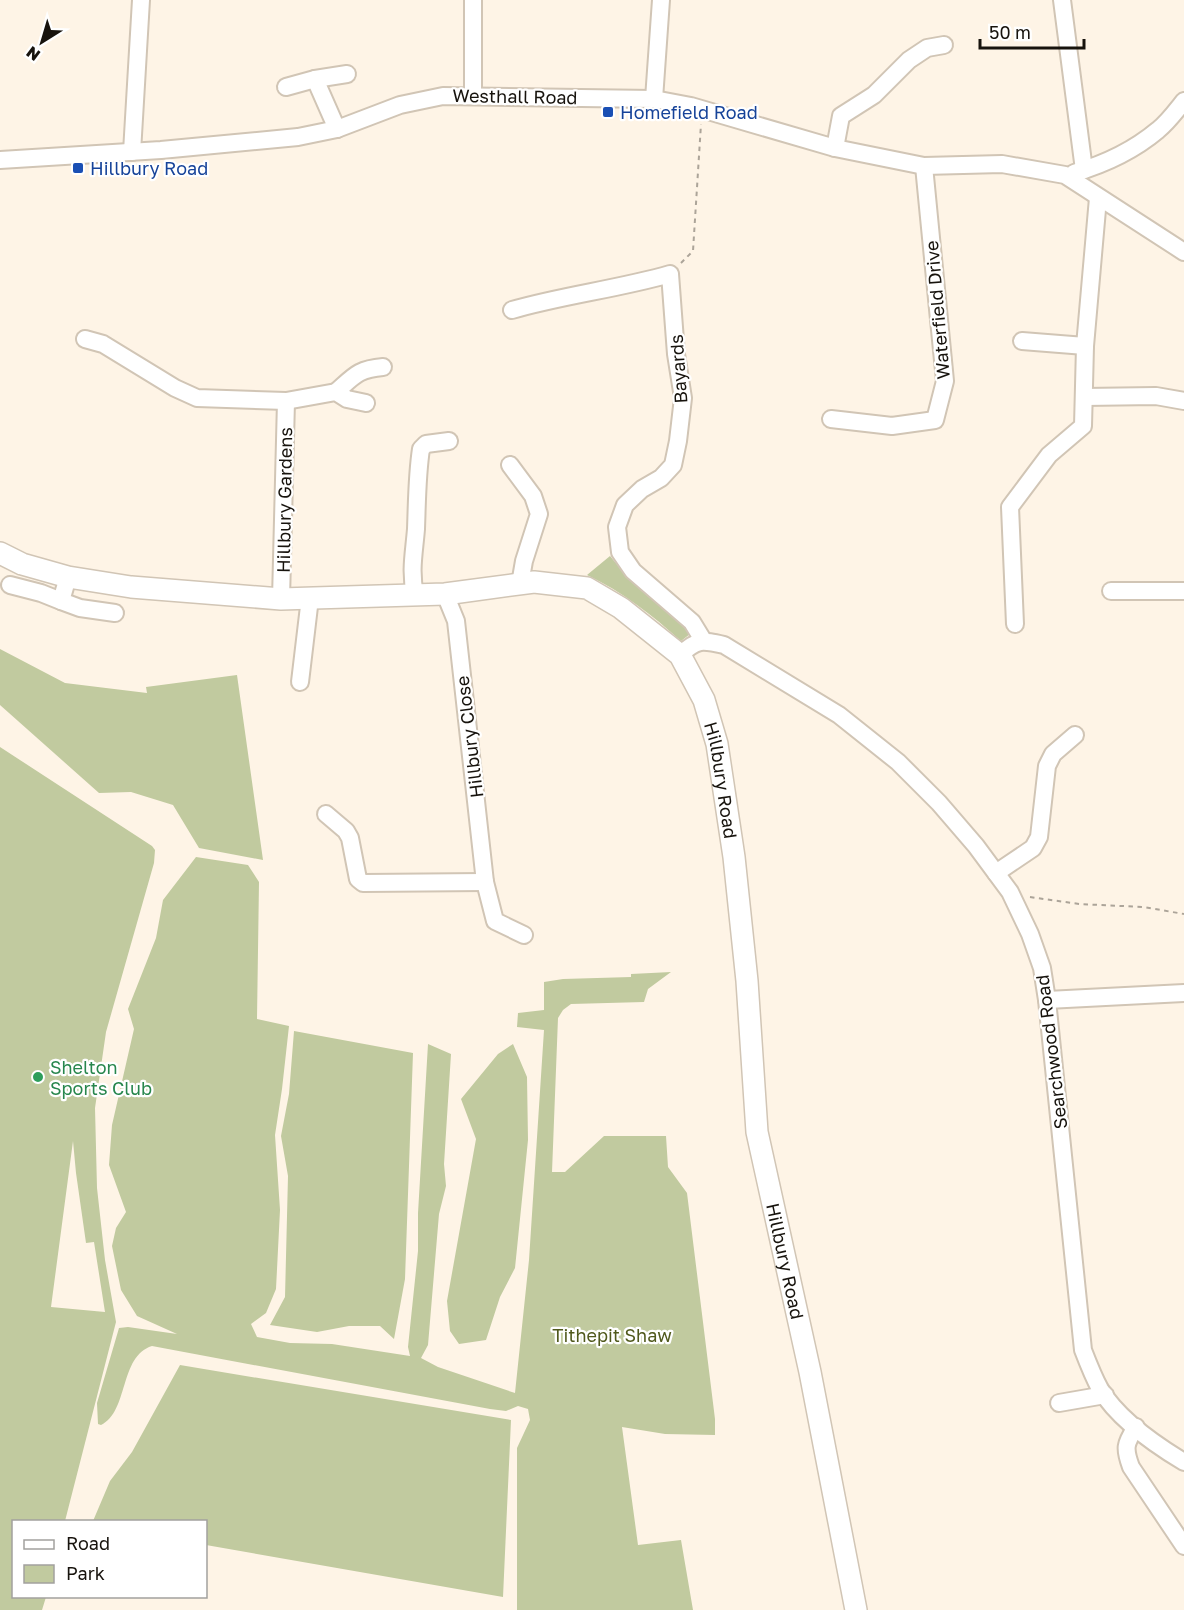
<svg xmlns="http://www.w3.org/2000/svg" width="1184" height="1610" viewBox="0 0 1184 1610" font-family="'Golos Text',sans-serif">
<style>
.green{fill:#c1ca9f;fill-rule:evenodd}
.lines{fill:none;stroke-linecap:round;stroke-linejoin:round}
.minor-casing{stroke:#d1c5b5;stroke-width:20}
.major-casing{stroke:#d1c5b5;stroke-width:24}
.path{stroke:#aca499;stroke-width:2;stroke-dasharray:4.5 4.5;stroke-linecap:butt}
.minor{stroke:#fff;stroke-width:16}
.major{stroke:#fff;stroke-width:21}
.transit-dot{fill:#1a4fb4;stroke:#fff;stroke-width:2}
.leisure-dot{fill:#2e9e5b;stroke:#fff;stroke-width:2}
.labels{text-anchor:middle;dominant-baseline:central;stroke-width:4.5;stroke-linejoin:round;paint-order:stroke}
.street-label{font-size:18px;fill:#17130d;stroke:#fff}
.transit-label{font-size:18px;fill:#164399;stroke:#fff;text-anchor:start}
.leisure-label{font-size:18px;fill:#27864d;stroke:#fff;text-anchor:start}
.park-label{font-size:18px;fill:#50591c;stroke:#fff}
</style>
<rect width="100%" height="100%" fill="#fef4e6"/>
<g class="green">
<path d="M610,556L625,574L687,626L690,634L681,641C652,615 623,592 587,575Z"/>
<path d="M0,649L65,683L147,693L146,687L237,675L263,860L199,848L173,805L131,792L99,793L0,705Z"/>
<path d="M0,747L152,846L155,850L154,863L106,1032L95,1108L97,1188L105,1260L116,1322L65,1521L14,1522V1596L46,1597L42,1610H0ZM73,1141L76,1173L86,1243L94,1242L105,1312L51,1307Z"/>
<path d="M196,857L248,865L259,882L257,1019L289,1026L282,1089L275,1135L280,1210L276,1289L266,1313L251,1324L257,1337L290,1343L332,1344L410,1356L408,1347L418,1251V1213L428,1044L451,1054L444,1164L446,1186L439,1214L428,1345L421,1358L438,1367L515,1393L529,1260L544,1030L517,1027L518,1013L544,1010V982L563,979L631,977V974L671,972L648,989L644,1002L571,1004L563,1010L558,1018L552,1172H565L604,1136H666L668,1167L687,1193L715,1419V1435L665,1434L622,1427L638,1545L681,1540L693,1610H517V1448L530,1420L528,1409L518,1406L506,1411L490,1409L152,1346C119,1356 129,1412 101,1425L98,1424L97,1403L119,1328L128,1327L177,1334L137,1316L121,1290L112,1246L116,1228L126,1212L109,1165L112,1125L134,1029L128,1009L156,938L163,900Z"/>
<path d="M294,1031L413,1053L405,1279L394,1339L380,1326H349L317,1332L270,1325L285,1297L288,1176L281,1136L289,1094Z"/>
<path d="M513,1044L527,1077L528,1140L515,1268L500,1297L486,1340L459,1344L450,1331L447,1301L476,1139L461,1099L498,1054Z"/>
<path d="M180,1365L511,1420L503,1597L206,1545V1522L93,1521L110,1481L132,1452Z"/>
</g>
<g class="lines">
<defs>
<g id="minor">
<path d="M473,0V95"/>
<path d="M1062,0L1084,170"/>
<path d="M286,87L315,79"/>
<path d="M654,99L661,0"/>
<path d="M337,129L315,79L347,74"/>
<path d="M835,148L841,116L874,95L909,60L927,48L944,45"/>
<path d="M132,152L141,0"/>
<path d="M0,160L161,150L298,137L337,129L400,105L443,96L654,99L691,106L835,148L924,166L1002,164L1065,175L1184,252"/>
<path d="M1074,173C1105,164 1133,151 1158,130C1168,122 1176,111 1184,101"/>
<path d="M512,310C564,295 618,289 670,274L676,354L683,398L678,441L673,465L661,478L642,489L625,505L617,527L620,552L633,571L692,622L703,640"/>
<path d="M85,339L103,344L175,388L197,398L286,401L336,392L347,399L366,403"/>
<path d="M1022,341L1085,346"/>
<path d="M336,392C354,376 358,369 383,367"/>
<path d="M1084,397L1156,396L1184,401"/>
<path d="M831,419L892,426L935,420L945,381L924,166"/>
<path d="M510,465L533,496L539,514L524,561L520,584"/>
<path d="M68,577L61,601L80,608L115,613"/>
<path d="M10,585L41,593L61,601"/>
<path d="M1111,591H1184"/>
<path d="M445,594L456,621L485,882L495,921L524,935"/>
<path d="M415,595C410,570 414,554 416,529C417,502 417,475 421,449L426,444L449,441"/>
<path d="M281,599L286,401"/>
<path d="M1015,624L1010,507L1049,455L1083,426L1085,346L1098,198"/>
<path d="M680,655C697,639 702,640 724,645L839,715L898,762L939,803L976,846L1010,892L1030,934L1042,968L1047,1000L1083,1350C1088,1363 1093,1376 1100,1389C1118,1419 1154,1444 1184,1462"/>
<path d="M300,682L310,598"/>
<path d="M326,814L346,831L350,838L358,879L363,883L485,882"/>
<path d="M996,873L1033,848L1039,837L1047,766L1053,754L1075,735"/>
<path d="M1047,1000L1184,993"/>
<path d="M1059,1403L1105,1395"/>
<path d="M1136,1427C1125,1444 1124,1448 1131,1467L1184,1546"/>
</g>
<g id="major">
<path id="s1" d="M0,553L22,564L68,577L131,587L281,599L445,594L534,582L587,588L621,608L680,655L704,700L717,744L734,857L747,981L757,1132L810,1372L856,1610"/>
</g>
</defs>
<use href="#minor" class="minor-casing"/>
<use href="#major" class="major-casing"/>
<g class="path">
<path d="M681,263L693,251L701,124"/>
<path d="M1030,897L1079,904L1143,907L1184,914"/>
</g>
<use href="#minor" class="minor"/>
<use href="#major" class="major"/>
</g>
<g class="transit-dot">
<rect x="602" y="106" width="12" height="12" rx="3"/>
<rect x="72" y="162" width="12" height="12" rx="3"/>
</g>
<circle class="leisure-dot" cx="38" cy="1077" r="6"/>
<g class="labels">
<g class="street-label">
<text transform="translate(515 96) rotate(1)">Westhall Road</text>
<text transform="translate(937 310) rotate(-95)">Waterfield Drive</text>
<text transform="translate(678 369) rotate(-94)">Bayards</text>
<text transform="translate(284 500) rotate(-89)">Hillbury Gardens</text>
<text transform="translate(469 737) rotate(-97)">Hillbury Close</text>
<text stroke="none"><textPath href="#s1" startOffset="842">Hillbury Road</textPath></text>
<text transform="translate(1051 1052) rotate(-97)">Searchwood Road</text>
<text stroke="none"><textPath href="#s1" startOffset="1328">Hillbury Road</textPath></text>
</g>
<g class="transit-label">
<text x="620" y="112">Homefield Road</text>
<text x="90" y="168">Hillbury Road</text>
</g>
<g class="leisure-label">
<text x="50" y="1067">Shelton<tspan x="50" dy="21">Sports Club</tspan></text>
</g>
<g class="park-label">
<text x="612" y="1335">Tithepit Shaw</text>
</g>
</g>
<rect x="12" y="1520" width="195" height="78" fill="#ffffff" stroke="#a2a19e" stroke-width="1.5"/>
<rect x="24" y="1540" width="30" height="9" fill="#ffffff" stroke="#a2a19e" stroke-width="1.5"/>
<text x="66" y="1550" font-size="18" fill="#17130d">Road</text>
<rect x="24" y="1565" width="30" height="18" fill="#c1ca9f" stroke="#a2a19e" stroke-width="1.5"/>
<text x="66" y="1580" font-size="18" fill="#17130d">Park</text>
<g transform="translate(42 42) rotate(217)" stroke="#ffffff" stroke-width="4.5" paint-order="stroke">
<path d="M0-4.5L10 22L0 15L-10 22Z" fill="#17130d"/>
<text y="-9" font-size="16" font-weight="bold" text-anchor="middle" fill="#17130d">N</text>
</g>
<path d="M980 39v9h104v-9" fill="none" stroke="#17130d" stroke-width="3"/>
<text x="989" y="39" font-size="18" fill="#17130d" stroke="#ffffff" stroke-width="4.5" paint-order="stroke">50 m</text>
</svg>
